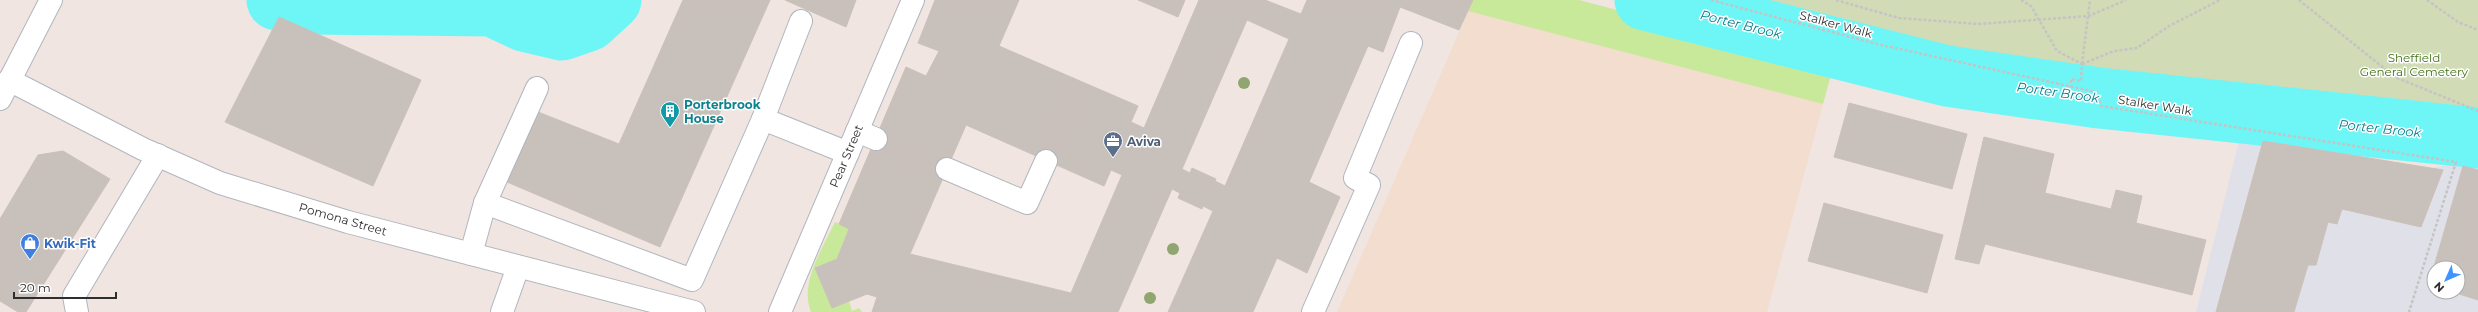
<svg xmlns="http://www.w3.org/2000/svg" width="2478" height="312" viewBox="0 0 2478 312" font-family="Montserrat,sans-serif">
<style>
.industrial{fill:#e0e0e8;fill-rule:evenodd}
.education{fill:#f2ddcf}
.green{fill:#c9e99a}
.cemetery{fill:#d1dbb6}
.lines{fill:none;stroke-linecap:round;stroke-linejoin:round}
.river{stroke:#6ef6f7;stroke-width:61}
.building{fill:#c8c0bb;stroke:#ccc0b9;fill-rule:evenodd}
.minor-tunnel{stroke:#c9c0bc;stroke-width:22;stroke-dasharray:22 11;stroke-linecap:butt}
.minor-casing{stroke:#b0b6be;stroke-width:24}
.path{stroke:#c4c4c4;stroke-width:2.5;stroke-dasharray:3 2;stroke-linecap:butt}
.minor{stroke:#fff;stroke-width:22}
.tree{fill:#90a671}
.labels{text-anchor:middle;dominant-baseline:central;stroke-width:3;stroke-linejoin:round;paint-order:stroke}
.street-label{font-size:12px;fill:#2e2e2e;stroke:#fff}
.park-label{font-size:12px;fill:#417216;stroke:#fff}
.culture-label{font-size:12px;font-weight:bold;fill:#0d838f;stroke:#fff;text-anchor:start}
.service-label{font-size:12px;font-weight:bold;fill:#4e5e75;stroke:#fff;text-anchor:start}
.shop-label{font-size:12px;font-weight:bold;fill:#366cbe;stroke:#fff;text-anchor:start}
.water-label{font-size:13px;font-style:italic;fill:#07818c;stroke:#fff}
</style>
<rect width="100%" height="100%" fill="#f0e5e0"/>
<path class="industrial" d="M2241,133L2416,171L2478,160V312H2196ZM2434,268H2458V292H2434Z"/>
<path class="education" d="M1473,0H1579L1833,67L1767,312H1337Z"/>
<g class="green">
<path d="M1473,0H1579L1833,67L1823,104L1468,11Z"/>
<path d="M835,222L849,229L837,259L815,268L832,308L849,301L852,311L859,308L862,312H811C799,283 823,248 835,222Z"/>
</g>
<path class="cemetery" d="M1755,0H2478V137L2024,76Z"/>
<g class="lines">
<g class="river">
<path d="M277,0L309,4L492,6L524,21L562,30L588,21L611,0"/>
<path d="M1645,0L1947,76L2099,98L2478,138"/>
</g>
</g>
<g class="building">
<path d="M683,0H770L660,247L507,182L538,112L619,144Z"/>
<path d="M785,0H856L846,27Z"/>
<path d="M935,0H1019L999,46L1138,106L1131,122L1144,128L1199,0H1265L1301,14L1307,0H1473L1459,30L1400,7L1383,52L1368,46L1309,182L1340,197L1307,273L1277,258L1253,312H1168L1213,211L1203,206L1202,209L1178,198L1180,193L1172,189L1118,312H872L877,297L867,294L832,308L815,268L837,259L849,229L839,224L906,67L926,76L939,51L918,43ZM1247,20L1289,39L1225,186L1215,181L1216,179L1192,168L1190,173L1182,169ZM966,125L1104,186L1111,170L1122,175L1071,293L910,254Z"/>
<path d="M1138,0H1185L1178,17Z"/>
<path d="M279,17L421,80L373,186L225,122Z"/>
<path d="M1849,103L1967,134L1952,189L1834,157Z"/>
<path d="M1984,137L2054,154L2045,193L2111,209L2116,190L2142,196L2136,223L2206,240L2192,295L1985,244L1979,264L1955,259Z"/>
<path d="M2263,141L2443,170L2421,227L2342,209L2337,224L2328,222L2316,265H2308L2294,312H2216Z"/>
<path d="M63,151L110,179L26,312H18L0,301V219L38,155Z"/>
<path d="M2463,166L2478,170V300L2453,292H2458V268H2434V286L2429,284Z"/>
<path d="M1824,203L1943,235L1927,293L1808,261Z"/>
</g>
<g class="lines">
<g class="minor-tunnel">
<path d="M876,139L947,169"/>
<path d="M1046,161L1081,82"/>
</g>
<defs>
<g id="minor">
<path d="M9,80L143,149L220,183L348,222L694,312"/>
<path d="M0,99L51,0"/>
<path d="M763,119L848,153"/>
<path d="M857,131L876,139"/>
<path d="M947,169L1027,203L1046,161"/>
<path d="M485,203L692,280L763,119L801,21"/>
<path d="M471,254L485,203L537,88"/>
<path d="M77,312L74,296L158,155"/>
<path d="M502,312L518,267"/>
<path d="M780,312L913,0"/>
<path d="M1313,312L1369,185L1355,178L1411,43"/>
</g>
</defs>
<use href="#minor" class="minor-casing"/>
<g class="path">
<path d="M1711,0L1877,44L2096,92L2101,106L2456,162L2409,312"/>
<path d="M1836,0L1899,18L1978,24L2089,16L2126,0"/>
<path d="M2021,0L2031,6L2057,51L2082,64L2081,81L2071,79V87"/>
<path d="M2299,0L2395,77L2478,111"/>
<path d="M2427,0L2458,22L2478,30"/>
<path d="M2082,64L2114,51L2137,48L2169,26L2220,0"/>
<path d="M2082,64L2090,0"/>
</g>
<use href="#minor" class="minor"/>
</g>
<g class="tree">
<circle cx="1244" cy="83" r="6"/>
<circle cx="1173" cy="249" r="6"/>
<circle cx="1150" cy="298" r="6"/>
</g>
<defs>
<symbol id="building-pin" viewBox="-11 -11 22 30"><path d="M0 17L-7.5 6A9.5 9.5 0 1 1 7.5 6Z" fill="#0f9aa8" stroke="#fff"/><path d="M-4-6H4V6H1V3H-1V6H-4ZM-2.5-4.3h1.7v1.8h-1.7ZM.8-4.3h1.7v1.8H.8ZM-2.5-1h1.7V.8h-1.7ZM.8-1h1.7V.8H.8Z" fill="#fff"/></symbol>
<symbol id="office-pin" viewBox="-11 -11 22 30"><path d="M0 17L-7.5 6A9.5 9.5 0 1 1 7.5 6Z" fill="#5c6f8a" stroke="#fff"/><path d="M-6-3h4V-5.5h4V-3h4V5H-6ZM-1-4.5V-3h2v-1.5ZM-6 0V1H6V0Z" fill="#fff"/></symbol>
<symbol id="shop-pin" viewBox="-11 -11 22 30"><path d="M0 17L-7.5 6A9.5 9.5 0 1 1 7.5 6Z" fill="#3f7fe0" stroke="#fff"/><path d="M-5-2.5h2.3a2.7 3.5 0 0 1 5.4 0H5L5.5 6h-11ZM-1.5-2.5h3a1.5 2.3 0 0 0-3 0Z" fill="#fff"/></symbol>
</defs>
<g fill-rule="evenodd">
<use href="#building-pin" x="659" y="100" width="22" height="30"/>
<use href="#office-pin" x="1102" y="130" width="22" height="30"/>
<use href="#shop-pin" x="19" y="232" width="22" height="30"/>
</g>
<g class="labels">
<g class="street-label">
<text transform="translate(1836 24) rotate(15)">Stalker Walk</text>
<text transform="translate(2155 105) rotate(9)">Stalker Walk</text>
<text transform="translate(846 156) rotate(-67)">Pear Street</text>
<text transform="translate(343 219) rotate(16)">Pomona Street</text>
</g>
<g class="park-label">
<text x="2414" y="57">Sheffield<tspan x="2414" dy="14">General Cemetery</tspan></text>
</g>
<g class="culture-label">
<text x="684" y="104">Porterbrook<tspan x="684" dy="14">House</tspan></text>
</g>
<g class="service-label">
<text x="1127" y="141">Aviva</text>
</g>
<g class="shop-label">
<text x="44" y="243">Kwik-Fit</text>
</g>
<g class="water-label">
<text transform="translate(1741 24) rotate(14)">Porter Brook</text>
<text transform="translate(2058 92) rotate(8)">Porter Brook</text>
<text transform="translate(2380 128) rotate(6)">Porter Brook</text>
</g>
</g>
<g transform="translate(2446 280) rotate(225)"><circle r="19" fill="#ffffff" stroke="#ababab"/>
<path d="M0-3L7 15L0 10L-7 15Z" fill="#3d94ff"/>
<text y="-6" font-size="11" font-weight="bold" text-anchor="middle" fill="#2e2e2e">N</text>
</g>
<path d="M14 292v6h102v-6" fill="none" stroke="#2e2e2e" stroke-width="2"/>
<text x="20" y="292" font-size="12" fill="#2e2e2e" stroke="#ffffff" stroke-width="3" paint-order="stroke">20 m</text>
</svg>
